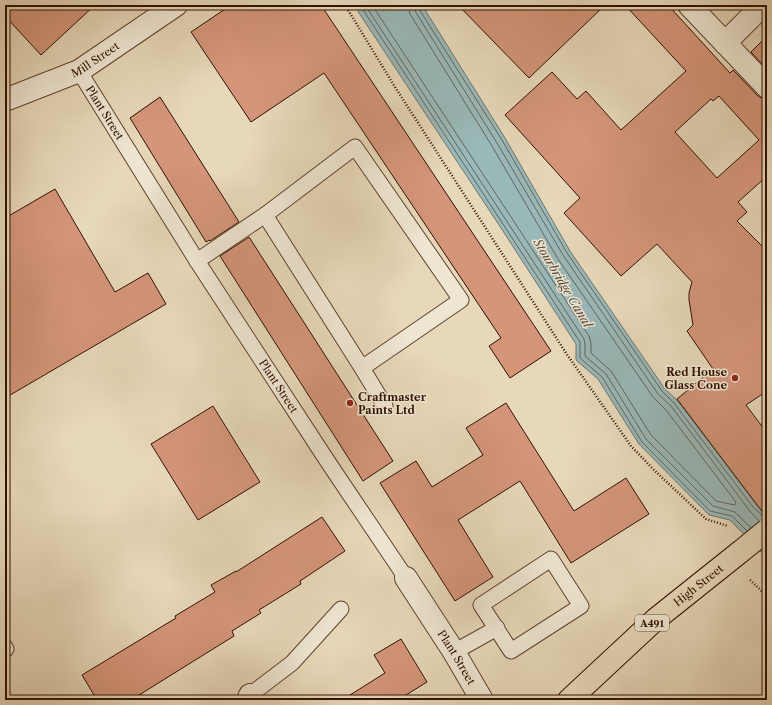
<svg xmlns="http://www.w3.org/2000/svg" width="772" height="705" viewBox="0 0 772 705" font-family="'Libre Caslon Text',serif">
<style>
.water{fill:#99b8b8;stroke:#6f756e}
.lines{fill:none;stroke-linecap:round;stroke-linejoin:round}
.shore{stroke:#64645c;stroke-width:1}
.building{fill:#d4957a;stroke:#301000;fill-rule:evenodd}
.service-casing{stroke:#5e422e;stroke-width:17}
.minor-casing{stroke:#5e422e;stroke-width:24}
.trunk-casing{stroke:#301000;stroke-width:24}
.path{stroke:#301000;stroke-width:2.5;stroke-dasharray:1 2;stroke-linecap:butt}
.service{stroke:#efe6d2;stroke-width:15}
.minor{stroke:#efe6d2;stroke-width:22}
.trunk{stroke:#e7d8b9;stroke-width:22}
.trunk-bridge-casing{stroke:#301000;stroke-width:24;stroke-linecap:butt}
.trunk-bridge{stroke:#e7d8b9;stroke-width:22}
.poi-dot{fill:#8f2418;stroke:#efe6d2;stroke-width:1.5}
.labels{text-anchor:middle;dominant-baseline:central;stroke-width:3;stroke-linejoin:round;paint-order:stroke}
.shield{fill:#efe6d2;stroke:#69503f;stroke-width:1}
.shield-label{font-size:10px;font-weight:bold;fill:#301000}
.street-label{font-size:11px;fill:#301000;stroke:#efe6d2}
.poi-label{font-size:11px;font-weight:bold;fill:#301000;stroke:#efe6d2;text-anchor:end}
.water-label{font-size:12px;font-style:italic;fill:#554b40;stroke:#efe6d2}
</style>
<rect width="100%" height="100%" fill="#e7d8b9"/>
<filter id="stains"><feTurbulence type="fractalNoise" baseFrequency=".005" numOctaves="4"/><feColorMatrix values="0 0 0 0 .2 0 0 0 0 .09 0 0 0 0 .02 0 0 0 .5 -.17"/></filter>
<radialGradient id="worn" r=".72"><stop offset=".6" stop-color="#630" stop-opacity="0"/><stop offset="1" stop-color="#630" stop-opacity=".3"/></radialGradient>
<path class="water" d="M356,5H422L505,138L570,251L665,389L677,400L756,504L767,516V558L730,520L709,515L639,444L598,379L576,360V344L501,228L359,13Z"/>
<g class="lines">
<g class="shore">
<path d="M360,5L580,342V358L602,377L642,442L710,511L732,516L747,531"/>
<path d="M365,5L584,339L585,344V356L606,374L646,439L713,506L735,512L751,528"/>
<path d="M372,5L589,336L591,343V353L611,371L651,435L716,501L735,505L736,502L666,410L653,397L558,259L492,146L410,14L408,5"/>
<path d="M414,5L415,11L497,143L563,255L658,394L671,406L749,510L759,521"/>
<path d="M419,5V9L502,140L567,253L662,391L674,403L753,507L765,518"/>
</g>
</g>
<g class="building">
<path d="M5,5H95L41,55L5,16Z"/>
<path d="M231,5H321L551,351L510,378L489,346L501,338L324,73L251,122L191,32Z"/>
<path d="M458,5H605L529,78Z"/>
<path d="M625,5H668L730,73L733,70L758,96L763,99H767V176L738,202L747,212L737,221L767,251V391L746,405L767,433V518L677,399L713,369L687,331L693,325L689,300V293L692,282L657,244L621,276L564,213L580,198L505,115L552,72L577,99L586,91L621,130L686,71ZM719,96L759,140L717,178L675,132L711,99L713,101Z"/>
<path d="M767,36V69L751,52Z"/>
<path d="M160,97L239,222L210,241L209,240L206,242L130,118Z"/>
<path d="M55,189L115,292L148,273L166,304L5,398V218Z"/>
<path d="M249,237L393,461L363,481L220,256Z"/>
<path d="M506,403L574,511L626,478L649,514L571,563L520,481L458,520L493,577L455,601L380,483L416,461L432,487L483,455L466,428Z"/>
<path d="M213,406L260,482L198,520L151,444Z"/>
<path d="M322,517L345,551L300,581L301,584L259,610L261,613L232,631L234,636L131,700H97L82,675L176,618L175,616L215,592L211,585L236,571V572Z"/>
<path d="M401,639L427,682L398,700H342L385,673L374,655Z"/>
</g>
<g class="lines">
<defs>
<g id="service">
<path id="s1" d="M79,71L197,261L328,462L406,578"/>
<path d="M265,215L362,368L385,406"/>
<path d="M197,261L265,215L355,147L461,300L362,368"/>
<path d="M551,559L581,606L511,651L481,605Z"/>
<path d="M5,647L6,649"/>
<path d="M454,652L497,628"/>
<path d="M250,695L292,663L341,609"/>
</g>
<g id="minor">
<path d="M689,5L767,87"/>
<path d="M725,43L763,5"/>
<path id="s2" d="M5,100L79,71L176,5"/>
<path id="s3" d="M406,578L454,652L482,700"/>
<path d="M248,700L250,695"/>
</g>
<g id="trunk">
<path id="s4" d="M569,700L656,619L740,552"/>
</g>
</defs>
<use href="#service" class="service-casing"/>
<use href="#minor" class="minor-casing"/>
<use href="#trunk" class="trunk-casing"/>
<g class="path">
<path d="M345,5L395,87L566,353L631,446L653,469L706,519L728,526"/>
<path d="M750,580L767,596"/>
</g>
<use href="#service" class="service"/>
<use href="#minor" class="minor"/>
<use href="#trunk" class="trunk"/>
<defs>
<path id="trunk-bridge" d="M740,552L767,530"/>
</defs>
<use href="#trunk-bridge" class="trunk-bridge-casing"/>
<use href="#trunk-bridge" class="trunk-bridge"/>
</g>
<g class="poi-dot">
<circle cx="735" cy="378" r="4"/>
<circle cx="350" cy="403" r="4"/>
</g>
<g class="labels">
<rect class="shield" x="635" y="615" width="34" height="16" rx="3"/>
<g class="shield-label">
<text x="652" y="623">A491</text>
</g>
<g class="street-label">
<text stroke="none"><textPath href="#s2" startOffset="99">Mill Street</textPath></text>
<text stroke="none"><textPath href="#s1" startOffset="49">Plant Street</textPath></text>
<text stroke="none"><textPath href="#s1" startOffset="373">Plant Street</textPath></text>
<text stroke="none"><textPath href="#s4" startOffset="173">High Street</textPath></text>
<text stroke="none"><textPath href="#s3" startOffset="94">Plant Street</textPath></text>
</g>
<g class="poi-label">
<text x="727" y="372">Red House<tspan x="727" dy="13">Glass Cone</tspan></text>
<text x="358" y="397" text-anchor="start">Craftmaster<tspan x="358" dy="13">Paints Ltd</tspan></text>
</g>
<g class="water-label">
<text transform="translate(563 283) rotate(59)">Stourbridge Canal</text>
</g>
</g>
<rect width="772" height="705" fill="none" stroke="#e7d8b9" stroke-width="20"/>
<rect x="6" y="6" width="760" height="693" fill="none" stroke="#301000" stroke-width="2"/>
<rect x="10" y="10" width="752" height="685" fill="none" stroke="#301000"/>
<rect width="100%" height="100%" filter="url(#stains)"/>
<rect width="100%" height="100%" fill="url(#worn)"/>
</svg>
